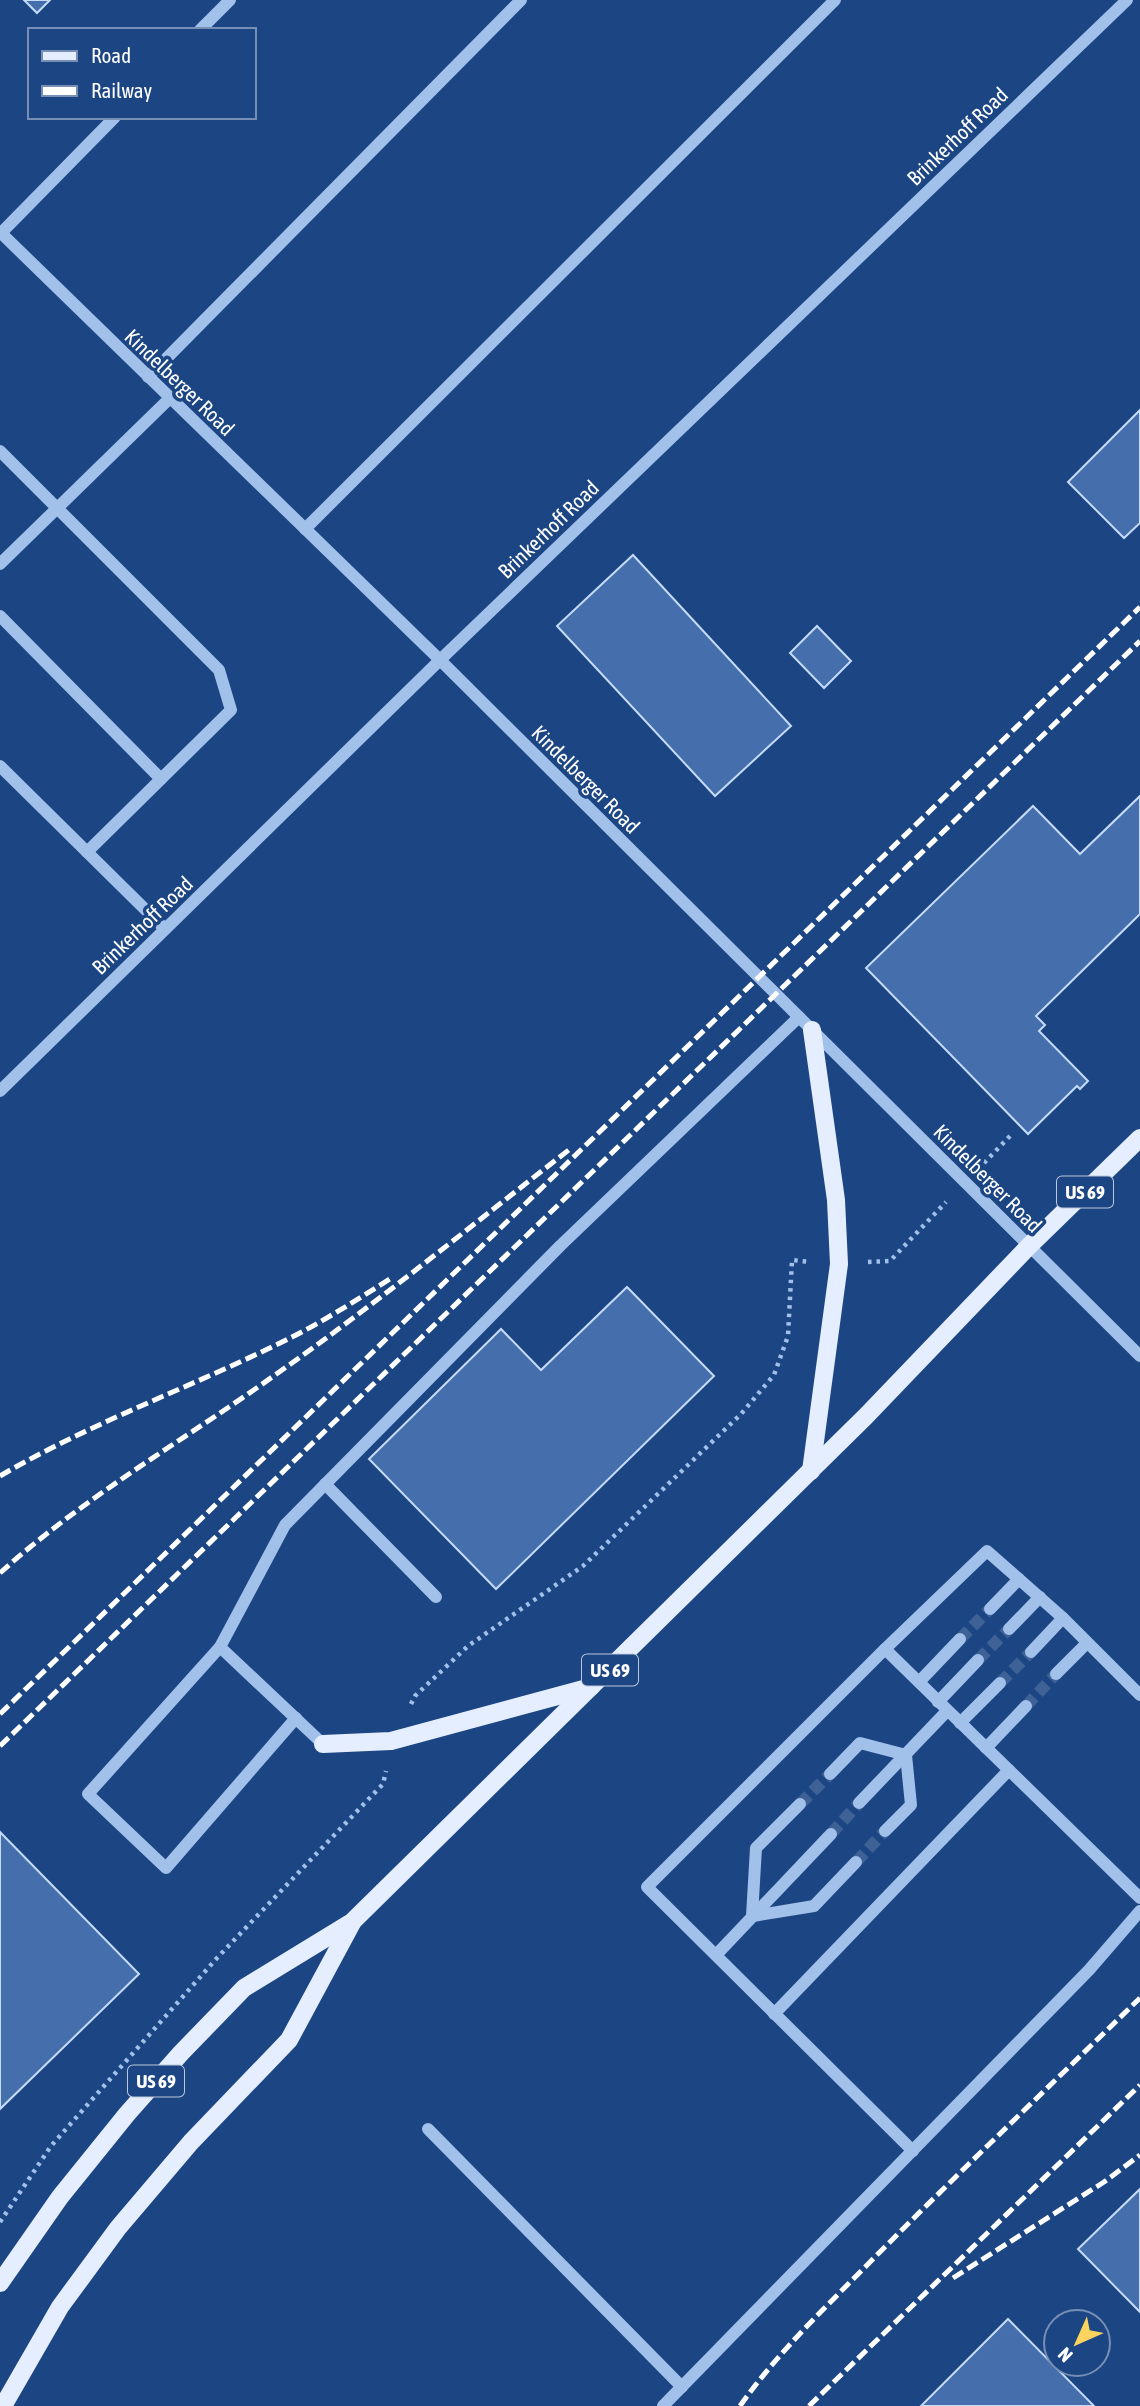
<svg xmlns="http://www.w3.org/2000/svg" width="1140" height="2406" viewBox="0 0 1140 2406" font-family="'Asap Condensed',sans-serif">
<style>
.building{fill:#446fac;stroke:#c6dbf8;stroke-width:2}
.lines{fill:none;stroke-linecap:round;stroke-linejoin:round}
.minor-tunnel{stroke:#3e6196;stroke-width:12;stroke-dasharray:12 6;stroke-linecap:butt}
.path{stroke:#a1c0ea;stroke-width:4.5;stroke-dasharray:3.5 5;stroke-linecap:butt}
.minor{stroke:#a1c0ea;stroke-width:12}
.major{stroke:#e5eefe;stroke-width:18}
.rail{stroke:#fff;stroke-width:5;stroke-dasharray:12 5;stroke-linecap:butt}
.labels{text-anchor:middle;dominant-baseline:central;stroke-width:7;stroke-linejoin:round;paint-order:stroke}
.shield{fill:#1c4583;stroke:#bbc7da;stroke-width:2}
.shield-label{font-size:19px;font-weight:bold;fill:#fff}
.street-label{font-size:21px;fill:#fff;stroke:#1c4583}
</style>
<rect width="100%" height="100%" fill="#1c4583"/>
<g class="building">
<path d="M24,0H50L37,13Z"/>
<path d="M1140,410V523L1124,538L1068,482Z"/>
<path d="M633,555L791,726L715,796L557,626Z"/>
<path d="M817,626L851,661L824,688L790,653Z"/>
<path d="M1140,796V914L1036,1016L1045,1025L1039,1031L1088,1081L1080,1089L1077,1086L1028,1134L866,968L1033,806L1080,854Z"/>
<path d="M627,1287L714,1376L496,1589L369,1459L501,1329L541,1370Z"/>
<path d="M0,1832L139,1974L0,2109Z"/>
<path d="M1140,2189V2312L1078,2249Z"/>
<path d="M1008,2319L1094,2406H921Z"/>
</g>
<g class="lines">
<g class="minor-tunnel">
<path d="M960,1639L990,1609"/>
<path d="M978,1660L1009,1629"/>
<path d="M1000,1683L1031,1652"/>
<path d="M1026,1706L1056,1674"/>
<path d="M800,1804L830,1774"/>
<path d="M831,1834L859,1803"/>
<path d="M856,1862L885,1831"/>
</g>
<g class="path">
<path d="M984,1163L1010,1136"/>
<path d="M868,1262L890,1261L946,1202"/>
<path d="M411,1704L415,1696L468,1646L583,1566L741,1414L774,1375L788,1336L792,1260L810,1262"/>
<path d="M0,2222L51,2146L217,1958L383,1784L386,1771"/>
</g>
<g class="minor">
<path d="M200,30L230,0"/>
<path d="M0,232L440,660L1140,1356"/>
<path d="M1,233L115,117"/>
<path d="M148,377L521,0"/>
<path d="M0,451L219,670L231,710L87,852"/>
<path d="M305,529L835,0"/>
<path d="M0,564L169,399"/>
<path d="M0,616L161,779"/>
<path d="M0,766L165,929"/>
<path d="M0,1091L440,660L1127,0"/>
<path d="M325,1484L436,1597"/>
<path d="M990,1609L1019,1579"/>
<path d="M1009,1629L1040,1597"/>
<path d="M220,1647L88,1794L166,1868L296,1718"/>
<path d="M885,1649L987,1551L1063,1618L1140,1695"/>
<path d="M1031,1652L1063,1618"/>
<path d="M1056,1674L1087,1643"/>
<path d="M919,1682L960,1639"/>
<path d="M938,1702L978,1660"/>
<path d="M960,1723L1000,1683"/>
<path d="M323,1744L220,1647L285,1525L560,1246L799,1017"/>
<path d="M986,1748L1026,1706"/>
<path d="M830,1774L860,1743L906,1755L911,1805L885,1831"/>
<path d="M859,1803L947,1711"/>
<path d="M752,1916L756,1848L800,1804"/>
<path d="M753,1916L814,1906L856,1862"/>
<path d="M716,1955L831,1834"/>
<path d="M774,2014L1009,1770"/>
<path d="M428,2129L682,2387"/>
<path d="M913,2151L647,1887L885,1649L1140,1898"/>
<path d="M663,2406L1089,1970L1140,1911"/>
</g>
<g class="major">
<path d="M811,1471L839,1264L836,1200L812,1030"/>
<path d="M323,1744L391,1741L591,1687"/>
<path d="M0,2283L60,2197L127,2114L181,2053L244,1988L352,1922L866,1416L1029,1246L1140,1138"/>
<path d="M3,2406L60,2307L118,2228L191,2142L289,2040L352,1923"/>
</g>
<g class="rail">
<path d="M0,1476C89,1424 186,1389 278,1344C318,1325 355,1301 393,1277"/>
<path d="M0,1573C84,1497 183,1441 275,1375C376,1304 472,1225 570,1149"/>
<path d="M0,1714L1140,607"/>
<path d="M0,1746L1140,641"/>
<path d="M953,2278L1104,2182L1140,2155"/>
<path d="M740,2406C778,2352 826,2307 872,2260C960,2171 1051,2085 1140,1998"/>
<path d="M809,2406L1140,2085"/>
</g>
</g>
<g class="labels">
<g class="shield">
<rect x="1057" y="1176.5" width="56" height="31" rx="5"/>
<rect x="582" y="1654.5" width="56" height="31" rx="5"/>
<rect x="128" y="2065.5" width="56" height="31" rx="5"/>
</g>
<g class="shield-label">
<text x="1085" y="1192">US 69</text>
<text x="610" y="1670">US 69</text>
<text x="156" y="2081">US 69</text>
</g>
<g class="street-label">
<text transform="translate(957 136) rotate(-44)">Brinkerhoff Road</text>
<text transform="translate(180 382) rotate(44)">Kindelberger Road</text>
<text transform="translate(548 529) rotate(-44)">Brinkerhoff Road</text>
<text transform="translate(586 779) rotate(45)">Kindelberger Road</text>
<text transform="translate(142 925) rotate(-44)">Brinkerhoff Road</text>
<text transform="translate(988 1178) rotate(45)">Kindelberger Road</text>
</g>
</g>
<rect x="28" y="28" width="228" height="91" fill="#1c4583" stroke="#778fb5" stroke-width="2"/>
<rect x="42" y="51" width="35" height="10" fill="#e5eefe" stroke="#778fb5" stroke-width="2"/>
<text x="91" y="63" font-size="21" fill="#ffffff">Road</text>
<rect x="42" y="86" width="35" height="10" fill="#ffffff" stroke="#778fb5" stroke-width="2"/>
<text x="91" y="98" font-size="21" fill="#ffffff">Railway</text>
<g transform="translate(1077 2343) rotate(225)"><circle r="33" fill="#1c4583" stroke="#778fb5" stroke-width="2"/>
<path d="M0-5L12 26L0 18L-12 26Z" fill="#fbd35f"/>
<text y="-10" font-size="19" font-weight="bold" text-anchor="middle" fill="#ffffff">N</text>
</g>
</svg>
